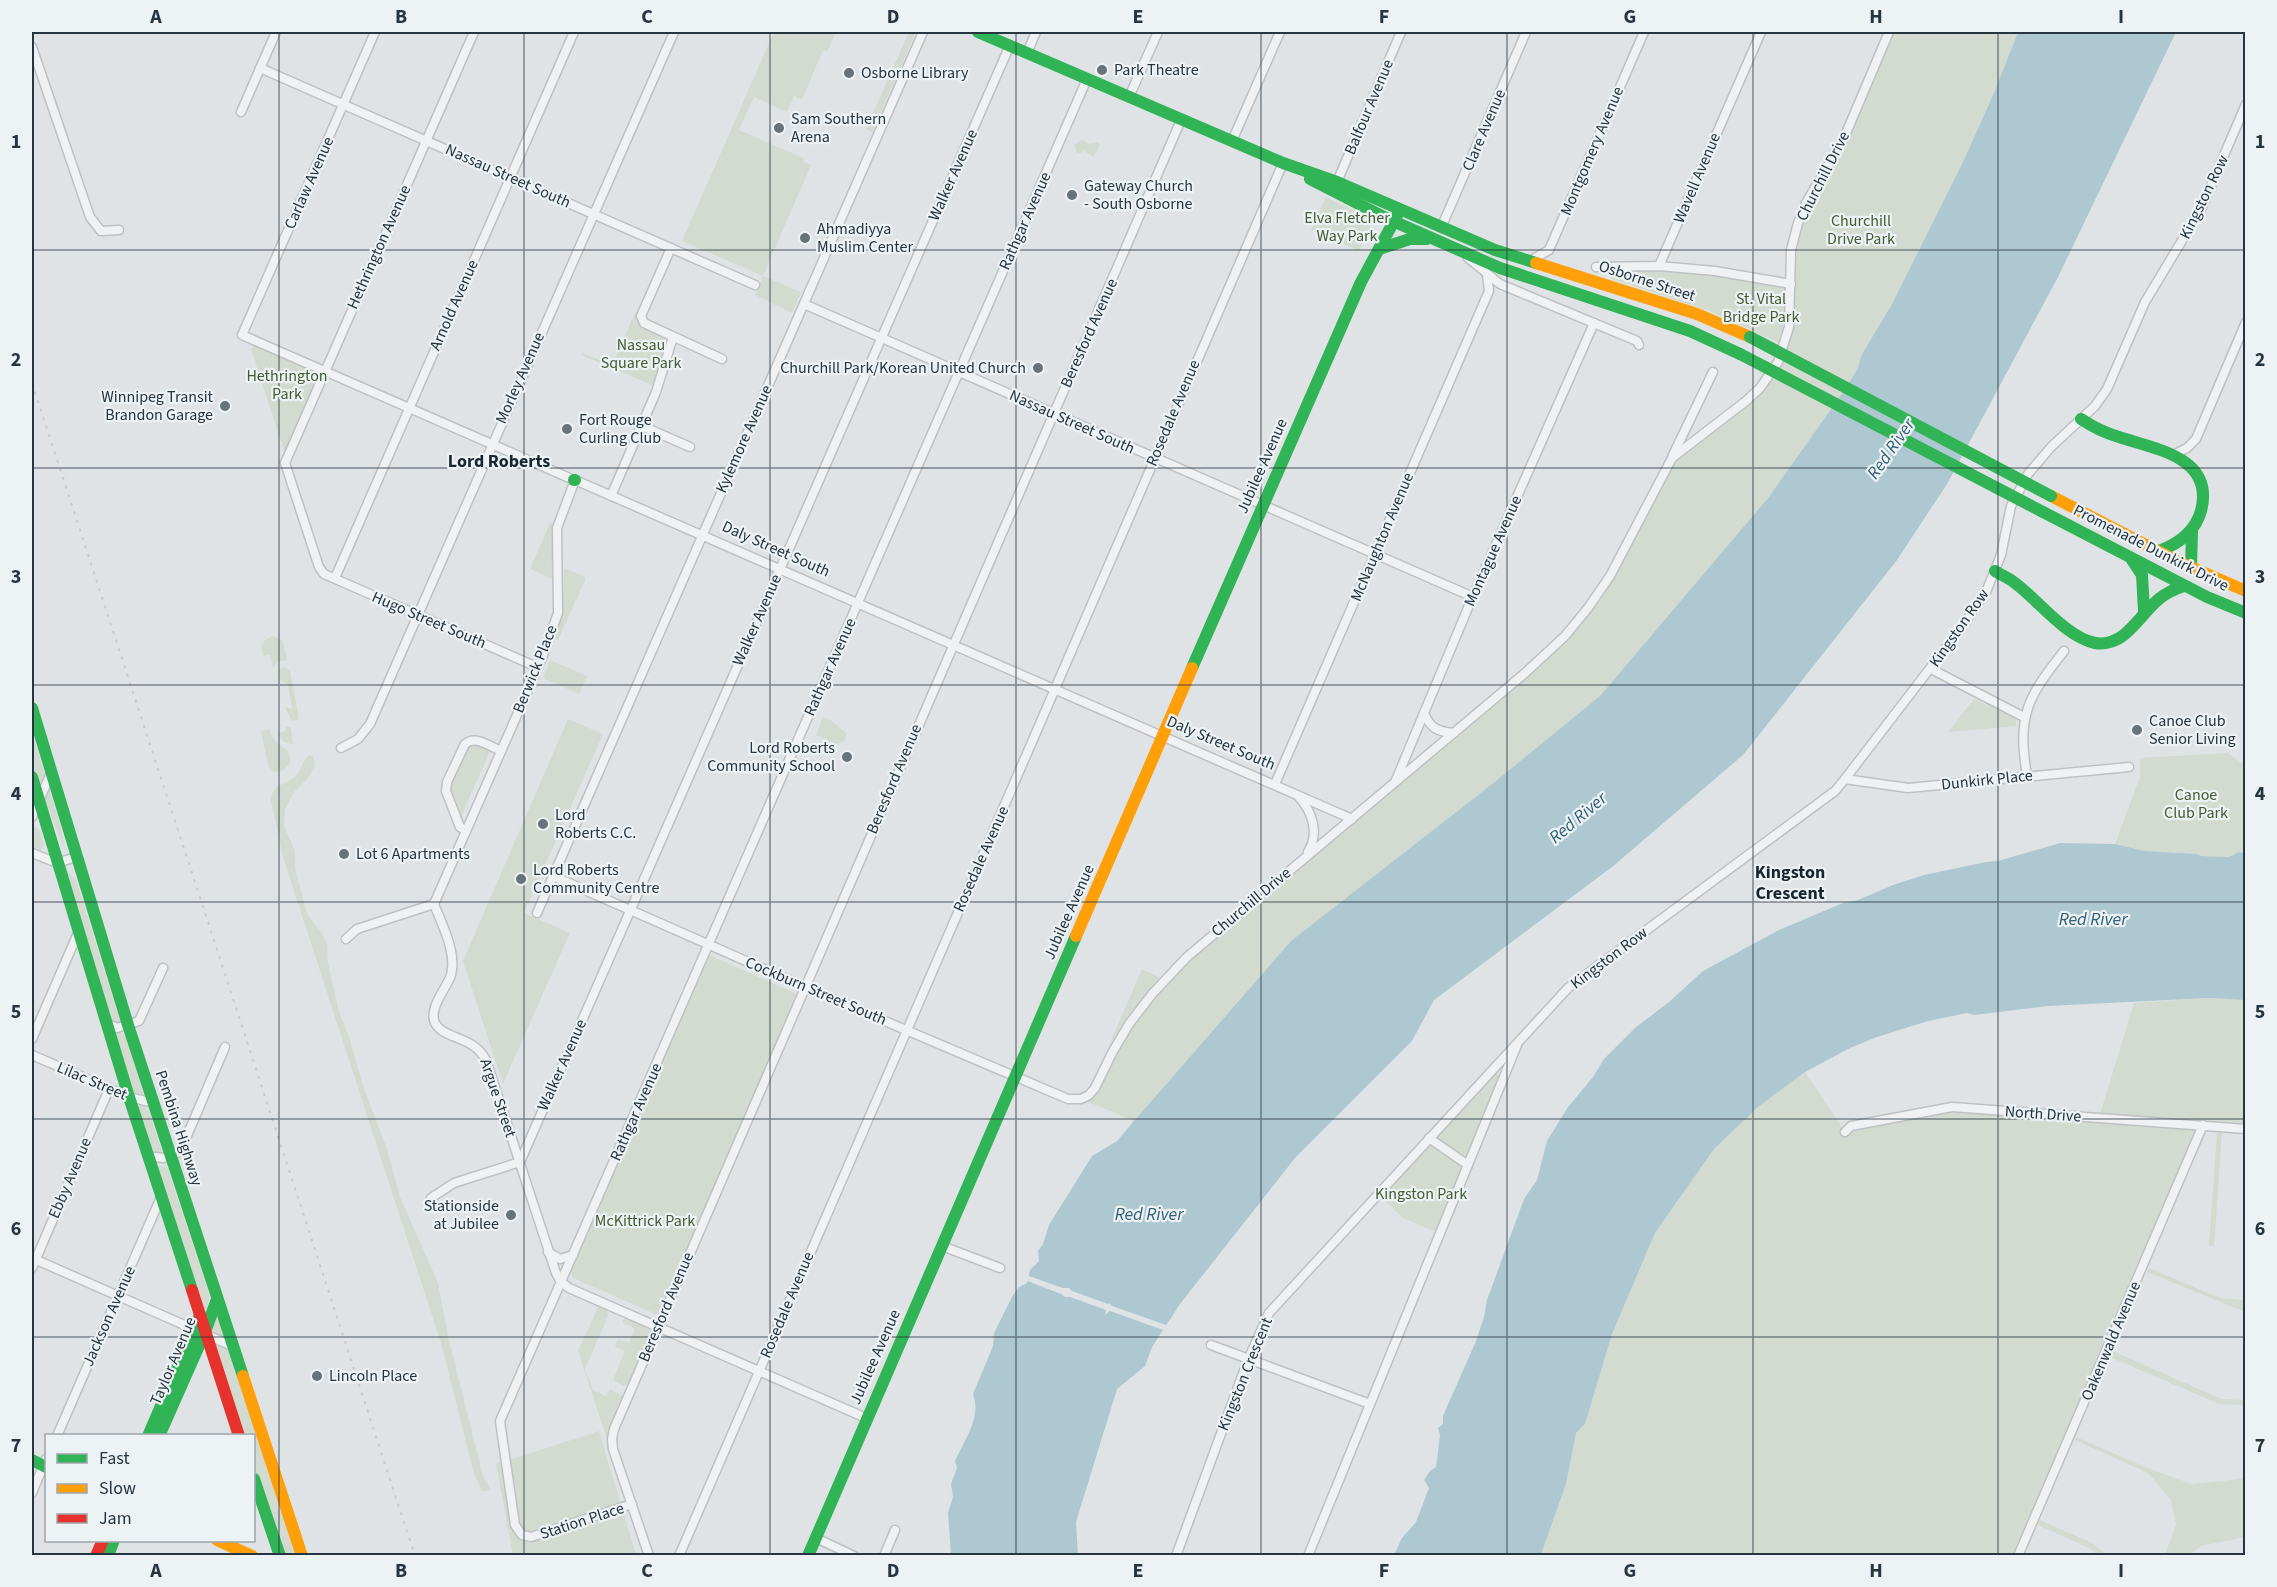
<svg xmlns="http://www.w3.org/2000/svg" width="2277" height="1587" viewBox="0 0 2277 1587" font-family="'Source Sans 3',sans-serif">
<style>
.green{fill:#d3dad0}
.water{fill:#adc8d1}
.pier{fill:#e0e3e5}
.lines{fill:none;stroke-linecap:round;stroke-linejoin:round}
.street-casing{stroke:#bec1c3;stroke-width:11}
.street{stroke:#eff1f2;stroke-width:8}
.fast{stroke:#30b455;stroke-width:12}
.slow{stroke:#ff9f0a;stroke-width:12}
.jam{stroke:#e5322d;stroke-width:12}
.rail{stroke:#c8cbcd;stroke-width:2;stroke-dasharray:3 6;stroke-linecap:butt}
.fast-bridge{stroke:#30b455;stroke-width:12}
.grid{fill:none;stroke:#26353f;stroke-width:1.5;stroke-opacity:0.55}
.poi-dot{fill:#677279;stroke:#edf2f5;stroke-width:2}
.labels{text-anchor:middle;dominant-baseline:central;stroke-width:4.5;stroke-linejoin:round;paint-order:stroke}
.poi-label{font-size:16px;fill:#26353f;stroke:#edf2f5;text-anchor:start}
.street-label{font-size:16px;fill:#26353f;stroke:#edf2f5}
.park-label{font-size:16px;fill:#455b33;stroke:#edf2f5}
.water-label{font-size:18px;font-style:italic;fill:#2f5f74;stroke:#edf2f5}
.neighbourhood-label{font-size:18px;font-weight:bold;fill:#19262f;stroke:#edf2f5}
.neatline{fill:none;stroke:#26353f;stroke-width:2}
.grid-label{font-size:20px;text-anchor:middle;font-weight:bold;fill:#26353f}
</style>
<rect width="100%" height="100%" fill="#e0e3e5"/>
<g class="green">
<path d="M774,32H836L827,52L823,50L802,100L794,96L787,112L754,97L739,130L804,158L803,161L811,165L763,276L801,292L792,313L755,295L763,276L682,241Z"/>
<path d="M909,32H916L872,132L866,129Z"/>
<path d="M1889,32H2018L1994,93L1963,162L1892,304L1862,354L1857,370L1841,395L1768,498L1600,696L1492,784L1291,941L1134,1121L1081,1099L1089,1095L1112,1053L1169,976L1525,673L1588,608L1672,458L1746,401L1785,345L1798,223L1844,138Z"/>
<path d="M1082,140L1089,144L1095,142L1100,144L1094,157L1084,151L1077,154L1074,145Z"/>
<path d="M1326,197L1370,219L1371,225L1359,251L1311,230Z"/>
<path d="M1658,270L1722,276L1786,287L1785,326L1781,344L1710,311L1612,279V271Z"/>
<path d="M635,313L639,315C641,333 657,330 667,341L654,386L582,355V353L612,365Z"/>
<path d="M255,345L316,372L318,378L285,453L251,349Z"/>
<path d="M550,523L554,525V580L530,569Z"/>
<path d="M564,568L585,577V580L558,640L555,639L563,608Z"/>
<path d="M273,636L283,641L287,660L277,662L273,669L271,657L269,655L263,656L261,646L266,639Z"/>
<path d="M550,660L587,676L579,694L543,678Z"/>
<path d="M284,667L290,671L299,719L292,721L285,707L292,709L288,685L280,679L279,670Z"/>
<path d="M1974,699L2016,718V726L1948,732Z"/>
<path d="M823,717L832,721L847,734L844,741L837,744L816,735Z"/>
<path d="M568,719L603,734L524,913L570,933L503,1084L463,961Z"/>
<path d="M286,727H290L291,729L293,744C286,744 281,740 278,733L286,731Z"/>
<path d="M269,729C274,748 292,745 290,763L283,771L273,772L268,765L261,731Z"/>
<path d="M32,731L45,774L41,789L32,761Z"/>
<path d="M471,743L491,749L460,819L450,790L451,782L467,747Z"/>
<path d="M2228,753L2245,766V853L2238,852L2229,857L2200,856L2197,854L2145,851L2115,844L2140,777V758Z"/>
<path d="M309,755L313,756L315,766L308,778L294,792L285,810L284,826L295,851V868L307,914L323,935L327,944L328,963L338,1008L349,1037L365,1092L386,1146L400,1197L438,1283L448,1336L483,1476L491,1490L482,1491L474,1474L441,1343L283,857L271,801C272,782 287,786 296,775C302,768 302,761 309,755Z"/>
<path d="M49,788L61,828L65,850L44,798Z"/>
<path d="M36,827L39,829L44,845L41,850H32V828Z"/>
<path d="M66,869L76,880L120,1021L119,1024L112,1021Z"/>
<path d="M709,955L797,994L658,1315L573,1278L570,1271Z"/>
<path d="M1142,969L1159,977L1129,1015L1108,1048Z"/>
<path d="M2209,998L2245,1000V1123L2100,1114L2134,1003Z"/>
<path d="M115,1032L125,1034L145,1098L134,1093Z"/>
<path d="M1805,1072L1845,1132L1952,1107L2196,1129L2013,1555L1541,1556L1566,1484L1576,1433L1585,1424L1612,1334L1655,1233L1714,1149L1758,1107Z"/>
<path d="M1495,1073L1500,1076L1436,1232L1403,1218L1381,1197Z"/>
<path d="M143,1104L150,1113L162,1151L160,1153L155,1152L151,1148L138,1108L139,1105Z"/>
<path d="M2217,1133H2222L2214,1247L2209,1245Z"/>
<path d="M157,1166L167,1167L208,1290L209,1299L206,1314Z"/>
<path d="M2149,1268L2220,1298L2245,1300V1312L2147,1272Z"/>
<path d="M217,1299L302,1555H280L254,1479V1436L239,1435L205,1332Z"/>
<path d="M599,1305L607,1310L608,1316L585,1369L593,1390L606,1396L610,1389L622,1396L610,1427L609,1445L578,1351Z"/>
<path d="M629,1318L647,1326L651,1332L629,1384L624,1386L613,1380L625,1351L615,1346L618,1339L629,1343L635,1329L622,1322L624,1319Z"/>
<path d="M2113,1351L2221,1399L2245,1400V1405L2219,1404L2110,1357Z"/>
<path d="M599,1431L636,1555H513L496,1464Z"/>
<path d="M2076,1437L2150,1469L2192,1484L2241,1479L2245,1475V1537L2201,1546L2190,1555H2165L2176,1525L2171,1500L2148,1473L2075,1440Z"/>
<path d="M2040,1520L2092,1543L2107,1555H2098L2089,1548L2038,1525Z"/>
</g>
<g class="water">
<path d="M2018,32H2176L2058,277L1947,484L1897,560L1743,755L1612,867L1434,1000L1412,1041L1295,1158L1180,1304L1152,1347L1145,1366L1117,1389L1076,1522L1078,1555H951L948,1513L953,1497L951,1484L957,1468L955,1461C964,1441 982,1416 973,1394L993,1346L994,1333L1012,1297L1019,1287L1027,1283L1030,1270L1039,1261L1038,1251L1043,1244L1049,1225L1092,1156L1117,1141L1134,1121L1291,941L1492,784L1600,696L1768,498L1841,395L1857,370L1862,354L1892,304L1963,162L1994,93Z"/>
<path d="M2060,843L2115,844L2145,851L2197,854L2201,856L2229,857L2238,852L2245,853V1000L2209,998L2048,1006L1974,1015L1967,1013L1928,1021L1877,1037L1850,1048L1805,1072L1758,1107L1714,1149L1655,1233L1612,1334L1585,1424L1576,1433L1566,1484L1541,1555H1394L1402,1538L1416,1522L1429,1488L1424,1480L1430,1471L1436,1467L1440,1435L1438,1428L1443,1424V1416L1476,1341L1484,1317L1487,1300L1524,1199L1537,1180L1547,1141L1568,1107L1593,1077L1604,1059L1635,1028L1669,1002L1703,971L1779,930L1843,903L1858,900L1893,885L1924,875L1986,862L1998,861Z"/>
</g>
<path class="pier" d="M1026,1275L1063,1288H1069L1072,1291L1108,1304L1109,1303L1112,1306L1169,1326L1166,1331L1110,1311L1105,1315L1106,1310L1070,1297H1065L1061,1294L1025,1280Z"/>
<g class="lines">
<defs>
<g id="street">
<path d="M375,32L242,335L574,480"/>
<path d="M474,32L285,463L319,567L324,574L537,667"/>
<path d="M32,47L90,217L101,231L119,230"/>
<path d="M1027,53L1036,32"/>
<path d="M260,68L755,285"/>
<path d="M1129,97L1158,32"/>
<path d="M241,112L276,32"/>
<path d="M1232,141L1280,32"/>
<path d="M1337,182L1401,32"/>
<path d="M1441,228L1526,32"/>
<path d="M671,248L641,316L644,323L722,359"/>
<path d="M1468,258L1500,284L1637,341L1639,345"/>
<path d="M1530,261L1549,250L1644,32"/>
<path d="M1659,266L1761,32"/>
<path d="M1596,267L1659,266L1715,271L1791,284"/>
<path d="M804,304L1473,597"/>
<path d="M642,426L690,447"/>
<path d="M1673,455L1713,372"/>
<path d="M2173,455L2187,448L2196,439L2246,322"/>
<path d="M611,496L656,392L673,337"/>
<path d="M335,578L574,32"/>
<path d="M1931,669L2024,717"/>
<path d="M1424,713C1430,728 1438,732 1454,733"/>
<path d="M341,748L358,739L370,724L674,32"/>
<path d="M2027,776C2017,715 2027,698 2064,651"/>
<path d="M1845,779L1908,788L2129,767"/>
<path d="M1396,780L1470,603L1594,323"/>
<path d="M1275,784L1489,291L1487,274"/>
<path d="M1298,796C1312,811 1320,833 1308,852"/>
<path d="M32,817L51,773"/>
<path d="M466,831L460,827L446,791L447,782L465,744C476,735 489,746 501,751"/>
<path d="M32,853L57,863L76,857"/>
<path d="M553,876L805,987L1068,1099H1081L1089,1095L1095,1088L1112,1053L1129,1024L1153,993L1187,957L1525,673L1565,636L1588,608L1610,576L1672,458L1746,401L1760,388L1778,362L1789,327L1791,250L1798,223L1806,203L1844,138L1889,32"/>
<path d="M434,904L542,658L558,613L557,528L575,480L1352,819"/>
<path d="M434,904C442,925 457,952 451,975C447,988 428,1008 435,1023C444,1040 473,1035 486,1060L556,1273L561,1282L569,1288L866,1418"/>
<path d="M537,913L923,32"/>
<path d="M346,939L357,929L434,904"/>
<path d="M106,1023L117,1028L139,1021L163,968"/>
<path d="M32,1039L78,933"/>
<path d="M32,1055L129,1097L154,1103"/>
<path d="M1845,1132L1851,1126L1952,1107L2246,1129"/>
<path d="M1429,1138L1468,1165"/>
<path d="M148,1156L163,1158L180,1152L225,1047"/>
<path d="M431,1198L454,1183L520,1162L1010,45"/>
<path d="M942,1246L1000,1268"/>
<path d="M548,1252L560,1259L573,1255"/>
<path d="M32,1258L232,1346"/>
<path d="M32,1268L109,1089"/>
<path d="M1211,1345L1370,1404"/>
<path d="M57,1436L161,1197"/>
<path d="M32,1493L46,1459"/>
<path d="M632,1504L531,1537L522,1535L515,1525L500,1421L1087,79"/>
<path d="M816,1538L854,1556"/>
<path d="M649,1556L613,1449L612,1439L614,1429L1181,120"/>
<path d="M679,1556L1283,163"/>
<path d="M884,1556L895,1530"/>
<path d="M1176,1556L1248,1360L1269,1313L1568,988L1835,791L1845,779L1964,624L1986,592L2001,555L2011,506L2028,474L2051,447L2095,406L2107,389L2145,302L2201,209L2246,104"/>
<path d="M1308,1556L1517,1045"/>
<path d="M2018,1556L2203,1125"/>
</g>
</defs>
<use href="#street" class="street-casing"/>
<use href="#street" class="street"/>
<g class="fast">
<path d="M978,32L1283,163L1337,182L1495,250L1536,263"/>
<path d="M1310,179L1386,218L1500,268L1690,331L1740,354"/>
<path d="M1379,249L1410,239H1427"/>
<path d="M2081,419C2093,427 2105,433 2119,437C2155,449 2215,457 2201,511C2195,532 2178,544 2159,551"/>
<path d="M574,480H575"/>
<path d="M2043,512L2207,597L2246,613"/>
<path d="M2132,560L2142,575L2144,611"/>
<path d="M2191,568L2192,530"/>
<path d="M1995,571C2001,575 2009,578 2015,583C2038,600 2066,637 2095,643C2105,645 2117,641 2125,634C2148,614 2152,596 2184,586"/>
<path d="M1192,668L1361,282L1400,210"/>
<path d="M32,708L128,1025L243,1376"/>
<path d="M32,777L129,1097L192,1290"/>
<path d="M148,1436L200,1315"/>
<path d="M159,1436L205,1332L217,1299"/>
<path d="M32,1460L46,1467"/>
<path d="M254,1479L280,1556"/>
<path d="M108,1556L114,1540"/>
<path d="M808,1556L1076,936"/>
</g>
<g class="slow">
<path d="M1536,263L1697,314L1750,337"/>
<path d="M2051,496L2179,562L2246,591"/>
<path d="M1076,936L1192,668"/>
<path d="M243,1376L302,1556"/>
<path d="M217,1540L252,1556"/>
</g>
<g class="jam">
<path d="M192,1290L239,1436"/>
<path d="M96,1556L103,1540"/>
</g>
<path class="rail" d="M32,383L415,1556"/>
<g class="fast-bridge">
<path d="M1750,337L2051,496"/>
<path d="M1740,354L2043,512"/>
</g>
</g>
<path class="grid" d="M279,32V1556M524,32V1556M770,32V1556M1016,32V1556M1261,32V1556M1507,32V1556M1753,32V1556M1998,32V1556M32,250H2246M32,468H2246M32,685H2246M32,902H2246M32,1119H2246M32,1337H2246"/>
<g class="poi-dot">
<circle cx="1102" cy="70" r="6"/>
<circle cx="849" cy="73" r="6"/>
<circle cx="779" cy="128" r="6"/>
<circle cx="1072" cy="195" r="6"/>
<circle cx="805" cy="238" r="6"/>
<circle cx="1038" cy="368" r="6"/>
<circle cx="225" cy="406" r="6"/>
<circle cx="567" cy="429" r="6"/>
<circle cx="2137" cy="730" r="6"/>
<circle cx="847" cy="757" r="6"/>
<circle cx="543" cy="824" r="6"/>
<circle cx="344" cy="854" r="6"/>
<circle cx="521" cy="879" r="6"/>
<circle cx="511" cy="1215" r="6"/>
<circle cx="317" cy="1376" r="6"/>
</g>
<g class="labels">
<g class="poi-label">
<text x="1114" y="70">Park Theatre</text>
<text x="861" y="73">Osborne Library</text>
<text x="791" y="119">Sam Southern<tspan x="791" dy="18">Arena</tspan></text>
<text x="1084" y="186">Gateway Church<tspan x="1084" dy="18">- South Osborne</tspan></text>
<text x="817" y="229">Ahmadiyya<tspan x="817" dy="18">Muslim Center</tspan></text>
<text x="1026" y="368" text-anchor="end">Churchill Park/Korean United Church</text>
<text x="213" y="397" text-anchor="end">Winnipeg Transit<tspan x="213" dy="18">Brandon Garage</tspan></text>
<text x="579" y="420">Fort Rouge<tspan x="579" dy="18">Curling Club</tspan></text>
<text x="2149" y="721">Canoe Club<tspan x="2149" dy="18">Senior Living</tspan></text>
<text x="835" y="748" text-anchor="end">Lord Roberts<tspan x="835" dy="18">Community School</tspan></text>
<text x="555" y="815">Lord<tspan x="555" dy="18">Roberts C.C.</tspan></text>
<text x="356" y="854">Lot 6 Apartments</text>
<text x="533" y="870">Lord Roberts<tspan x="533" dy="18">Community Centre</tspan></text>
<text x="499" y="1206" text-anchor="end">Stationside<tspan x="499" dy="18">at Jubilee</tspan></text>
<text x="329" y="1376">Lincoln Place</text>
</g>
<g class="street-label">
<text transform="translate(1369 107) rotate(-67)">Balfour Avenue</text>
<text transform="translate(1484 130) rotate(-67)">Clare Avenue</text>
<text transform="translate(1592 151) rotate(-67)">Montgomery Avenue</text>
<text transform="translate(953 175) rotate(-66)">Walker Avenue</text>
<text transform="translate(508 176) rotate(24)">Nassau Street South</text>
<text transform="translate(1823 176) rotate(-63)">Churchill Drive</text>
<text transform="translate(1697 178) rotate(-67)">Wavell Avenue</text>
<text transform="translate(309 183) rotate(-66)">Carlaw Avenue</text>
<text transform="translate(2204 197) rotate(-64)">Kingston Row</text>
<text transform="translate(1025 221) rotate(-66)">Rathgar Avenue</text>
<text transform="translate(379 247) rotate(-66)">Hethrington Avenue</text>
<text transform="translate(1647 281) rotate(18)">Osborne Street</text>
<text transform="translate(454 305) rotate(-66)">Arnold Avenue</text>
<text transform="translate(1089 333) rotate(-66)">Beresford Avenue</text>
<text transform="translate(520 378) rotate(-66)">Morley Avenue</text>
<text transform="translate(1173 413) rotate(-67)">Rosedale Avenue</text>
<text transform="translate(1072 422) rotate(24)">Nassau Street South</text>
<text transform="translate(744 439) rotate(-66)">Kylemore Avenue</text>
<text transform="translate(1262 466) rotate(-66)">Jubilee Avenue</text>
<text transform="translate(1382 537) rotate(-67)">McNaughton Avenue</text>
<text transform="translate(2151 548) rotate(27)">Promenade Dunkirk Drive</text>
<text transform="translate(776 549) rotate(24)">Daly Street South</text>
<text transform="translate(1493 551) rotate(-66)">Montague Avenue</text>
<text transform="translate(429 620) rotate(23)">Hugo Street South</text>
<text transform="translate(757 620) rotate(-66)">Walker Avenue</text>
<text transform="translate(1959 628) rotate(-55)">Kingston Row</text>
<text transform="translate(830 667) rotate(-66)">Rathgar Avenue</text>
<text transform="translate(535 669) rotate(-68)">Berwick Place</text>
<text transform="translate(1221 743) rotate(23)">Daly Street South</text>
<text transform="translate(894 779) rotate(-67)">Beresford Avenue</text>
<text transform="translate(1987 780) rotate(-6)">Dunkirk Place</text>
<text transform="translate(981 859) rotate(-66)">Rosedale Avenue</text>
<text transform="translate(1251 902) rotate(-40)">Churchill Drive</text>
<text transform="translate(1069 912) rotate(-66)">Jubilee Avenue</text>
<text transform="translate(1609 958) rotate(-37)">Kingston Row</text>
<text transform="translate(816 991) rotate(23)">Cockburn Street South</text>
<text transform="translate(562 1065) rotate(-66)">Walker Avenue</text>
<text transform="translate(92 1081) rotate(23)">Lilac Street</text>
<text transform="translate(498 1098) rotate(71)">Argue Street</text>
<text transform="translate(636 1112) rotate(-66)">Rathgar Avenue</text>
<text transform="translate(2043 1114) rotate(4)">North Drive</text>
<text transform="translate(179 1128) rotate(72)">Pembina Highway</text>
<text transform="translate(70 1178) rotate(-67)">Ebby Avenue</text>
<text transform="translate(787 1305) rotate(-67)">Rosedale Avenue</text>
<text transform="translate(666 1307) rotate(-67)">Beresford Avenue</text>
<text transform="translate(109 1316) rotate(-66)">Jackson Avenue</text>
<text transform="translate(2111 1341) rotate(-67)">Oakenwald Avenue</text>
<text transform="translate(875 1357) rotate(-66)">Jubilee Avenue</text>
<text transform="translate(173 1361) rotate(-67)">Taylor Avenue</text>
<text transform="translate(1245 1374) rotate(-68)">Kingston Crescent</text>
<text transform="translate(582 1521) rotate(-18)">Station Place</text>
</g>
<g class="park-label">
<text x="1347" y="218">Elva Fletcher<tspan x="1347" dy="18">Way Park</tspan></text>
<text x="1861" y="221">Churchill<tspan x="1861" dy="18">Drive Park</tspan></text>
<text x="1761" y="299">St. Vital<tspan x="1761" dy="18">Bridge Park</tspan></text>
<text x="641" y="345">Nassau<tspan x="641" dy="18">Square Park</tspan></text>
<text x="287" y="376">Hethrington<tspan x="287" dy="18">Park</tspan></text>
<text x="2196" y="795">Canoe<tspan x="2196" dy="18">Club Park</tspan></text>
<text x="1421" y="1194">Kingston Park</text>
<text x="645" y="1221">McKittrick Park</text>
</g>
<g class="water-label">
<text transform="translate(1891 449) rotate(-55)">Red River</text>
<text transform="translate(1578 818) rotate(-40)">Red River</text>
<text x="2093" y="919">Red River</text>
<text x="1149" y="1214">Red River</text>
</g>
<g class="neighbourhood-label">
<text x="499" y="461">Lord Roberts</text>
<text x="1790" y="872">Kingston<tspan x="1790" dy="21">Crescent</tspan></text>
</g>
</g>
<rect width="2277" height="1587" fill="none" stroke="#edf2f5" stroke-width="66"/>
<rect x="45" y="1434" width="210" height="108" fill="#edf2f5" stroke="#9da6ac" stroke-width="1.5"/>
<rect x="57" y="1454" width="30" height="9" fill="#30b455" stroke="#9da6ac" stroke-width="1.5"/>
<text x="99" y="1464" font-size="18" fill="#26353f">Fast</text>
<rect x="57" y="1484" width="30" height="9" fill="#ff9f0a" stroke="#9da6ac" stroke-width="1.5"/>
<text x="99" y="1494" font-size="18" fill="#26353f">Slow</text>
<rect x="57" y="1514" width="30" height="9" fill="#e5322d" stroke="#9da6ac" stroke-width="1.5"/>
<text x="99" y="1524" font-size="18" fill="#26353f">Jam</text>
<rect x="33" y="33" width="2211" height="1521" class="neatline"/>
<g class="grid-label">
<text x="156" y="23">A</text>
<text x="401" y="23">B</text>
<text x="647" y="23">C</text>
<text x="893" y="23">D</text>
<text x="1138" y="23">E</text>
<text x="1384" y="23">F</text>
<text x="1630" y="23">G</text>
<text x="1876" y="23">H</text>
<text x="2121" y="23">I</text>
<text x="16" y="148">1</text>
<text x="2260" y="148">1</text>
<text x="16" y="366">2</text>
<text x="2260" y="366">2</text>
<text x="16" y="583">3</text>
<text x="2260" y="583">3</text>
<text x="16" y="800">4</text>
<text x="2260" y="800">4</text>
<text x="16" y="1018">5</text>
<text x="2260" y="1018">5</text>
<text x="16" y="1235">6</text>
<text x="2260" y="1235">6</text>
<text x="16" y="1452">7</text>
<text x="2260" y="1452">7</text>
<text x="156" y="1577">A</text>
<text x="401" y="1577">B</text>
<text x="647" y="1577">C</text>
<text x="893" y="1577">D</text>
<text x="1138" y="1577">E</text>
<text x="1384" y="1577">F</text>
<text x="1630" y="1577">G</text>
<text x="1876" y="1577">H</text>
<text x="2121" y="1577">I</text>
</g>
</svg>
